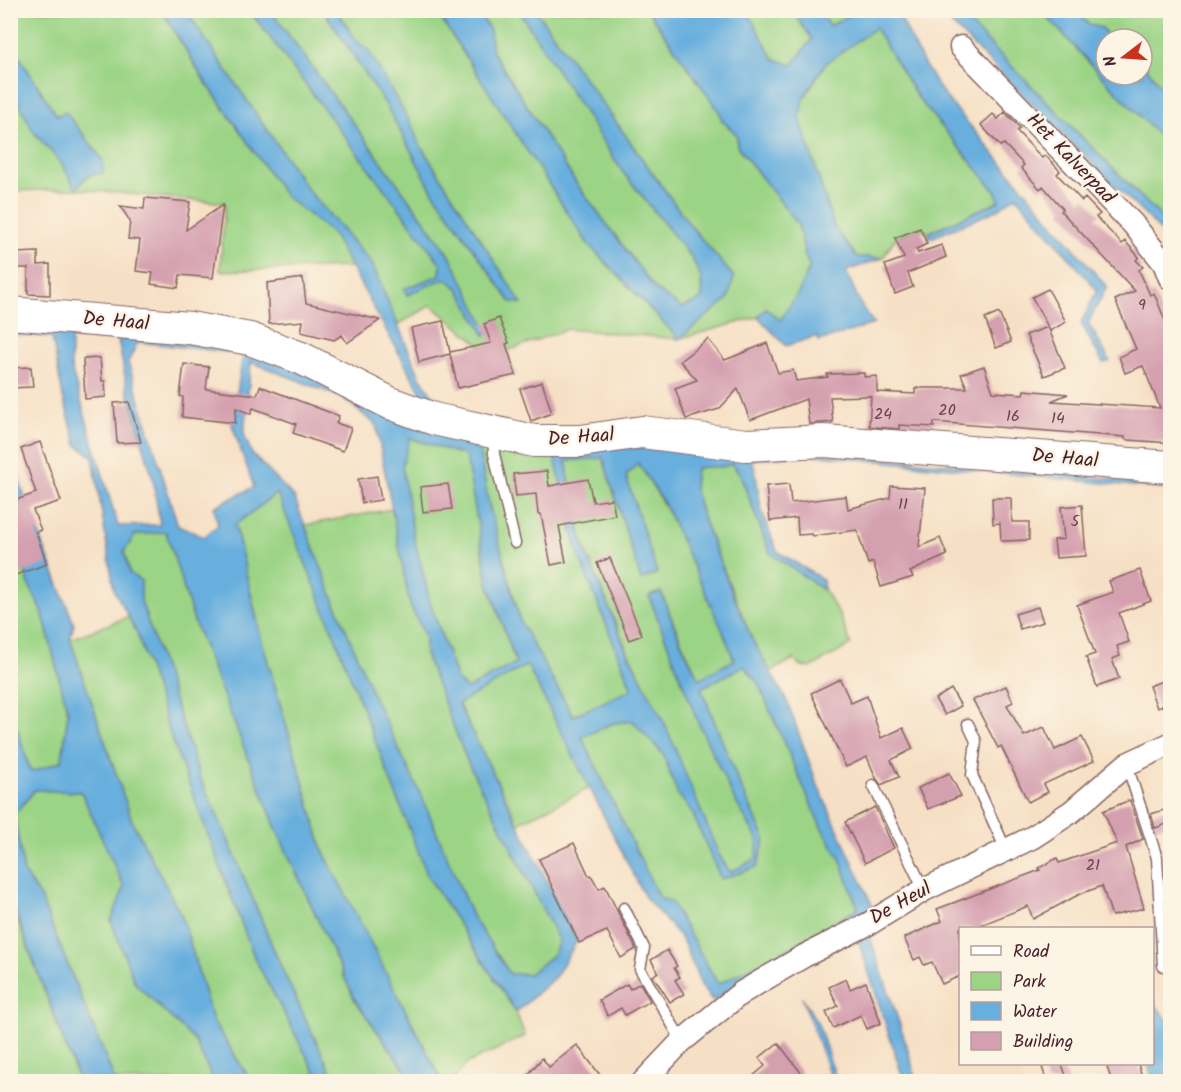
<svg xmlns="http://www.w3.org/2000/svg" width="1181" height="1092" viewBox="0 0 1181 1092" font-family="Kalam,sans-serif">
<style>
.green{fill:#9cd486;stroke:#737a58;stroke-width:1.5}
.water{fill:#67afde;stroke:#586784;stroke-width:1.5;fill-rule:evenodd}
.building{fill:#d49faf}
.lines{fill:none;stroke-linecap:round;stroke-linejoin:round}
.lane-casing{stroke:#866361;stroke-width:13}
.street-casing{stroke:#866361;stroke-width:25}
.secondary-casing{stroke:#866361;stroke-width:34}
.lane{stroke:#fff;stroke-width:10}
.street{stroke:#fff;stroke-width:22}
.secondary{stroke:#fff;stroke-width:32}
.labels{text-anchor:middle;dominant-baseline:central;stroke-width:5;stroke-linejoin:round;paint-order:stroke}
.number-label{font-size:16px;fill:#6c3f4c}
.street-label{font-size:20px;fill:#4a1f2b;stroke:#fcf5e5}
</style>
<rect width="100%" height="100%" fill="#fcf5e5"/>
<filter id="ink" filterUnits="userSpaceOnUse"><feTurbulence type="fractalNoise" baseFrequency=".0167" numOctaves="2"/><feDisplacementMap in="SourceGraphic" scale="12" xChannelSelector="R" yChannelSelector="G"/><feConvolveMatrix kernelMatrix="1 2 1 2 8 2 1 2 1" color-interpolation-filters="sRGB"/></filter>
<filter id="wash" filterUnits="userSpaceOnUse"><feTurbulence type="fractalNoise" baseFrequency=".008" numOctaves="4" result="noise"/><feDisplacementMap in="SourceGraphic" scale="24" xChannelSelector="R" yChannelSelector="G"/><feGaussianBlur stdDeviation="1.35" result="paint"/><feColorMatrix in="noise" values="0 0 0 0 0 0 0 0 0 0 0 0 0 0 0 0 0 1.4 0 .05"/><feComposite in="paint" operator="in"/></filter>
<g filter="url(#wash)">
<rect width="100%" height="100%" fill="#f6e0c5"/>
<g class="green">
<path d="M10,11H162L203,78L285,196L332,233L351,267L220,271L225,203L76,189L11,191V98L16,96L33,131L61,163L76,188L103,160L65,112L57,116L11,44Z"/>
<path d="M186,11H250L441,264L440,275L405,289L407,295L445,278L458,288L485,335L449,254L271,11H324L386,105L432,190L510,301L521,303L418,142L412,126L367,48L358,43L337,11H436L588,244L679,339L734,277L689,224L536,11H648L719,111L722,120L737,135V146L798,224L806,259L810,266L799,292L780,321L766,308L758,317L679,339L567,329L494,356L431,305L398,325L372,264L308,190Z"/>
<path d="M477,11H519L622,171L692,258L701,278L702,299L682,308L655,289L576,183L492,51L490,30Z"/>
<path d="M736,11H855L792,65L774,59Z"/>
<path d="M957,11H1042L1104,79L1170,147V226Z"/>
<path d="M1077,11H1170V98L1142,62V39H1110L1102,28L1089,25Z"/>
<path d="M875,27L918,98L996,192L999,201L928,233L920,228L895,238L883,258L857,257L834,227L800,118L803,99L825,64Z"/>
<path d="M410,438L466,456L488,583L516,663L466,690L457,680L431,605L414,538L401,466Z"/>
<path d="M478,448L554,455L577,551L632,690L573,716L520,621L489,505Z"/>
<path d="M603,458L641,580L657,573L626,476L638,462C677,523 709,593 734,660L699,679L682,643L661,592L649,596L697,720L733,797L759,840L756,859L730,872L719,855L665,725L627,650L584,547L573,504L566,460Z"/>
<path d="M731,464L740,474L770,553L824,590L840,616L851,645L810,668L799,665L794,659L770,672L752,639L702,516L694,487L696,468C709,464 717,470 731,464Z"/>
<path d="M277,493L321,601L428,877L516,1012L525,1036L468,1063L452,1081H442L323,851L262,642L235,525Z"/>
<path d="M392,509L410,605L425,636V654L468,763L559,941L554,954L529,974H510L473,918L421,795L375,700L331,593L305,525Z"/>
<path d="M10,516L29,585L42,611L68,712L62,761L31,773L11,709Z"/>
<path d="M166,531L195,624L278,833L355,1000L413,1081H335L281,967L227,837L200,778L141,601V581L130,573L124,552L135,535Z"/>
<path d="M128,617L137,633L173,742L255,959L320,1081H251L213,1021L182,917L132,821L70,639Z"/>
<path d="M527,665L590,788L518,823L458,703Z"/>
<path d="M744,666L758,683L821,827L840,858L858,909L792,947L718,984L671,902L659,898L582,737L613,723L633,721L663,754L677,793L692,812L721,879L757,867L765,839L737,778L701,688Z"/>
<path d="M35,790L81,792L125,887L111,921L135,983L194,1040L214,1081H115L41,899L24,873L14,814Z"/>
<path d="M10,901L79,1081H11Z"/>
</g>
<g class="water">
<path d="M162,11H186L308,190L372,264L420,377L438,403L436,427L635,448L751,455L795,450L1170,484V489H1165L807,454L751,460L755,469L761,509L777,551L823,580L824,590L770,553L740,474L732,464C718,470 709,464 696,469L694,487L702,516L735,600L752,639L787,701L816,781L874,909L864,920L903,1034L917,1081H904L852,921L809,945L759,969L713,1001L702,987L682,939L645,897L527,665L458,704L577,941L556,976L516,1012L428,877L321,601L277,493L235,525L262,642L323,851L442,1081H413L355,1000L278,833L195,624L166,532L135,535L124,552L130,573L141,581V601L200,778L227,837L281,967L335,1081H320L255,959L173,742L137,633L114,590L93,457L77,445L63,397L52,337L11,335V326L247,349L420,404V391L332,233L285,196L203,78ZM71,338L118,339L128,392L153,479L160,525L118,526L71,368ZM138,342L243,354L232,425L254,487L214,507L218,525L204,537L178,526L128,362ZM251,362L343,398L376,425L410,605L425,636V654L468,763L559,941L554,954L529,974H510L473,918L421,795L375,700L331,593L294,497L252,454L244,434ZM410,438L466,456L488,583L516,663L467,689L457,680L431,605L414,538L402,466ZM479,449L554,455L577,551L632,689L573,716L520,621L489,505ZM603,458L641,580L657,573L626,476L638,463L664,503L724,634L734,660L699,679L681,643L661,592L649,596L697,720L733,797L758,840L756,859L730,872L719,855L665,724L626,650L584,547L573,504L566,461ZM744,666L758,683L821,827L840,858L858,909L792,947L718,984L671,902L659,898L582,737L613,723L633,721L663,754L677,793L692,812L721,879L757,867L765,839L737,778L701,688Z"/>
<path d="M250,11H271L449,254L489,332L485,335L458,288L445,278L407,295L404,289L440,275L441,264Z"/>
<path d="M324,11H337L358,43L367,48L412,126L418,142L522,304L510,301L432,190L386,105Z"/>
<path d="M436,11H477L490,30L492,51L576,183L655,289L682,308L702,299L701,278L692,258L622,171L519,11H536L689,224L734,277L728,299L679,339L588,244Z"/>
<path d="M648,11H747L774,59L792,65L812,39L792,11H817L830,26L855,11H909L901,19L925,66L944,95L1107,287L1088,323L1110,361L1103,363L1081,323L1097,290L1016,196L997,210L929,239L928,233L999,201L996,192L918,98L875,28L825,64L803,99L800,118L834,227L857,257L883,258L846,271L862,307L874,324L819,341L817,336L786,346L758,317L766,308L780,320L799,292L810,266L806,259L798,224L737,146V135L722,120L719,111Z"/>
<path d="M938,11H957L1170,226V240Z"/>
<path d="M1042,11H1077L1089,25L1102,28L1110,39H1106V75H1142V62L1170,98V147L1104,79Z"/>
<path d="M11,44L57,116L65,111L103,160V173L87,176L76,189L61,163L33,131L16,97L11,98Z"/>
<path d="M11,454L24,495L74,624L70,639L132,821L182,917L213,1021L251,1081H214L194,1040L135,983L111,921L124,887L81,792L35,790L14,815L24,873L41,899L115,1081H79L11,901L10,709L31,772L62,761L68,712L42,611L29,585L11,516Z"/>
<path d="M802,997L818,1024L837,1081H832Z"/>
<path d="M1153,1002L1170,1023V1031L1166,1034L1170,1052V1081H1153L1148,1064H1152Z"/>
</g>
<g id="blocks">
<g class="building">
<path d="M1005,112L1020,128L1017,131L1042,158L1045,155L1060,171L1057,174L1082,201L1085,198L1100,214L1096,217L1122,244L1125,241L1139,257L1136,260L1143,267L1139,270L1150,295L1154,293L1170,333V375L1168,409H1170V443L1128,440L1125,439V437L934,422V427L899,425V429L874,427L869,426L871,396L830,397L833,422L809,424L806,399L750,420L738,389L719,409L686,419L675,388L697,380L680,361L708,339L725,360L767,343L778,373L793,370L796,381L828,377L827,374L864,373V377L877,376V392L915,394V388H967L961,374L984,366L993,392L1023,394L1024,390L1068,394L1051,401L1160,408L1143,366L1125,373L1119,357L1136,349L1115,300L1135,291L1061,211L1063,209L1043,186L1040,189L1021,168L1024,165L1004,144L1000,146L981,125L993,114L998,119Z"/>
<path d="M145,198L190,202L186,230L223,205L213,278L180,275L178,288L151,284L153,273L136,271L140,240L128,239L130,221L120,206L144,209Z"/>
<path d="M920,228L927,244L916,249L918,253L942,245L946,257L908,273L913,287L895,294L885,265L904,258L895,238Z"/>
<path d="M38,252V265L50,264V295L28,294V268H16L15,253Z"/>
<path d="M303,278L306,303L380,320L347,343L342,335L334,340L301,332L303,321L269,324L267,283Z"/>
<path d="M1048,289L1066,322L1050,331L1048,327L1065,368L1044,376L1026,335L1048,327L1032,297Z"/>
<path d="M999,313L1011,342L996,348L985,319Z"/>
<path d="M499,318L509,343L506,344L516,375L458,388L450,354L419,362L411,328L443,321L450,352L491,343L484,324Z"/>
<path d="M100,358L102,381H105L106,397L85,399L83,359Z"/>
<path d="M184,364L209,367L206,389L257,395L260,386L339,416L336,423L351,428L343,451L293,433L296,424L253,408L251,414L236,408L235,423L182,417L183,397L180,396Z"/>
<path d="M31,367L33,387L10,388V368Z"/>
<path d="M542,382L552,413L531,421L520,389Z"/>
<path d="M129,402L141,442L117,443L114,403Z"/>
<path d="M40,442L61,501L33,510L41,530L36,532L47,564L10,577V502L36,493L21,449Z"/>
<path d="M547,471L549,486L588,479L593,502L612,499L615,515L559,526L566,562L551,565L541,514H538L536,494L516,496L513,474Z"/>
<path d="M377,476L381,500L362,503L358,479Z"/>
<path d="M448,484L452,509L423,512L420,487Z"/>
<path d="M789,484L791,503L846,496L848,509L890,498L891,486L925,488L919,547L940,538L947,555L914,570L910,572L913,577L881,587L873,562L868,564L857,530L813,536L812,534L798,535L797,518L770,521L766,486Z"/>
<path d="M992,498H1011L1012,522H1029V540L1001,541L1000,523L993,524Z"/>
<path d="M1082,505L1086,556L1056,558L1054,540L1064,539L1061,507Z"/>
<path d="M610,558L642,635L629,640L597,563Z"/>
<path d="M1140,570L1151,601L1119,613L1129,642L1117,646L1120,656L1112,659L1119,679L1097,687L1086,657L1095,654L1077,605L1113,592L1109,581Z"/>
<path d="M1038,607L1043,622L1020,629L1015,614Z"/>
<path d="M1170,678V703L1157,708L1149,686Z"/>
<path d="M840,679L851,703L867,696L881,738L903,728L913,749L891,760L899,777L881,785L876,778L867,757L846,767L811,693Z"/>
<path d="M1006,686L1013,702L1007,705L1024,736L1044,727L1055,750L1082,737L1094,761L1044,784L1048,792L1028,802L1001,746L998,748L973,700Z"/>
<path d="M951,689L961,706L945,715L935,699Z"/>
<path d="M949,773L961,796L928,809L918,788Z"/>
<path d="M1130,800L1143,839L1126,847L1144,908L1112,916L1102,886L1080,894L1033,919L1028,906L981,925L983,928H960V976L942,984L932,962L924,965L920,957L914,960L904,938L942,921L937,909L1040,870L1039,868L1057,858L1059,863L1117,843L1103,811Z"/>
<path d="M875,807L894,848L865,863L845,822Z"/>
<path d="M1170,808V823L1155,828L1151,814Z"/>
<path d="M574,843L589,876L591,875L599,889L605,886L636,949L621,958L607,931L579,943L539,859Z"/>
<path d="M667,950L677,966L674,968L680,977L675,980L684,994L670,1002L653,976L658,972L651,960Z"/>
<path d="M846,979L850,989L866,982L881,1023L867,1029L861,1015L833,1028L826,1012L838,1006L829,987Z"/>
<path d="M640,983L650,1001L625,1015L621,1008L608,1016L599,1000L627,984L630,989Z"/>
<path d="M778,1043L802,1074L793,1082H746L765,1066L759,1058Z"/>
<path d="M577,1045L600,1075L592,1082H522L542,1058L549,1067Z"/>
<path d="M1041,1064H1062L1068,1082H1047Z"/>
<path d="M1106,1064H1138L1144,1082H1112Z"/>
</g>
</g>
</g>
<g filter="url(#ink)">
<use href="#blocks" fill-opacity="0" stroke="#866361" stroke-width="1.5"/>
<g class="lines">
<defs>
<g id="lane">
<path d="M493,436L494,454L515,543"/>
<path d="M968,724L976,741L972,775L1006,850"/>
<path d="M1127,765L1157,858L1163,966"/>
<path d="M873,785L924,890"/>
<path d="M624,908L644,948L640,969L682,1041"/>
</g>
<g id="street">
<path d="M961,47L1133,224L1164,263L1170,278"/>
<path d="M643,1082L682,1041L741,993L804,956L870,923L924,890L1033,837L1071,812L1127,764L1170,744"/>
</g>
<path id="secondary" d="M10,313L190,328L250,339L301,358L390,403L434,419L534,441H581L642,432L746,445L824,441L1170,467"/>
</defs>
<use href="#lane" class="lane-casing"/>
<use href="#street" class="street-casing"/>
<use href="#secondary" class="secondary-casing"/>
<use href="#lane" class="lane"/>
<use href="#street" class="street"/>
<use href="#secondary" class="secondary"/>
</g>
</g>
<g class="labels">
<g class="number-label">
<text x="1142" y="305">9</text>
<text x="947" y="410">20</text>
<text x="883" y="414">24</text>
<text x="1013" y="416">16</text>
<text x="1058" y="418">14</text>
<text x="903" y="504">11</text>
<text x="1075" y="521">5</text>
<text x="1093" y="865">21</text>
</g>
<g class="street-label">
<text transform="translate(1070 159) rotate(46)">Het Kalverpad</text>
<text transform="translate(116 322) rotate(5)">De Haal</text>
<text transform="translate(581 438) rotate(-4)">De Haal</text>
<text transform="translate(1065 459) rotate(5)">De Haal</text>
<text transform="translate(901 904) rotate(-29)">De Heul</text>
</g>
</g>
<rect width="1181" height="1092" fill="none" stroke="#fcf5e5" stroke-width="36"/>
<rect x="959" y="927" width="195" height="138" fill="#fcf5e5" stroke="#b59f9b" stroke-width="1.5"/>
<rect x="971" y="946" width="30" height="9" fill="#ffffff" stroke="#b59f9b" stroke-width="1.5"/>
<text x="1013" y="957" font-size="18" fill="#4a1f2b">Road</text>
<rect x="971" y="972" width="30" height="18" fill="#9cd486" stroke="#b59f9b" stroke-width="1.5"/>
<text x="1013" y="987" font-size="18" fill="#4a1f2b">Park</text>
<rect x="971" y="1002" width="30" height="18" fill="#67afde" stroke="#b59f9b" stroke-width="1.5"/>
<text x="1013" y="1017" font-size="18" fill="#4a1f2b">Water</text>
<rect x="971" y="1032" width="30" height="18" fill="#d49faf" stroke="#b59f9b" stroke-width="1.5"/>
<text x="1013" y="1047" font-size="18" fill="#4a1f2b">Building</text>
<g transform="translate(1124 57) rotate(253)"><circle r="28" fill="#fcf5e5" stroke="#b59f9b" stroke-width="1.5"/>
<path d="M0-4.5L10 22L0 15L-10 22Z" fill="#c8321e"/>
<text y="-9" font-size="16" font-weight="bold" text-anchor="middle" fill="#4a1f2b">N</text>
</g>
</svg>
